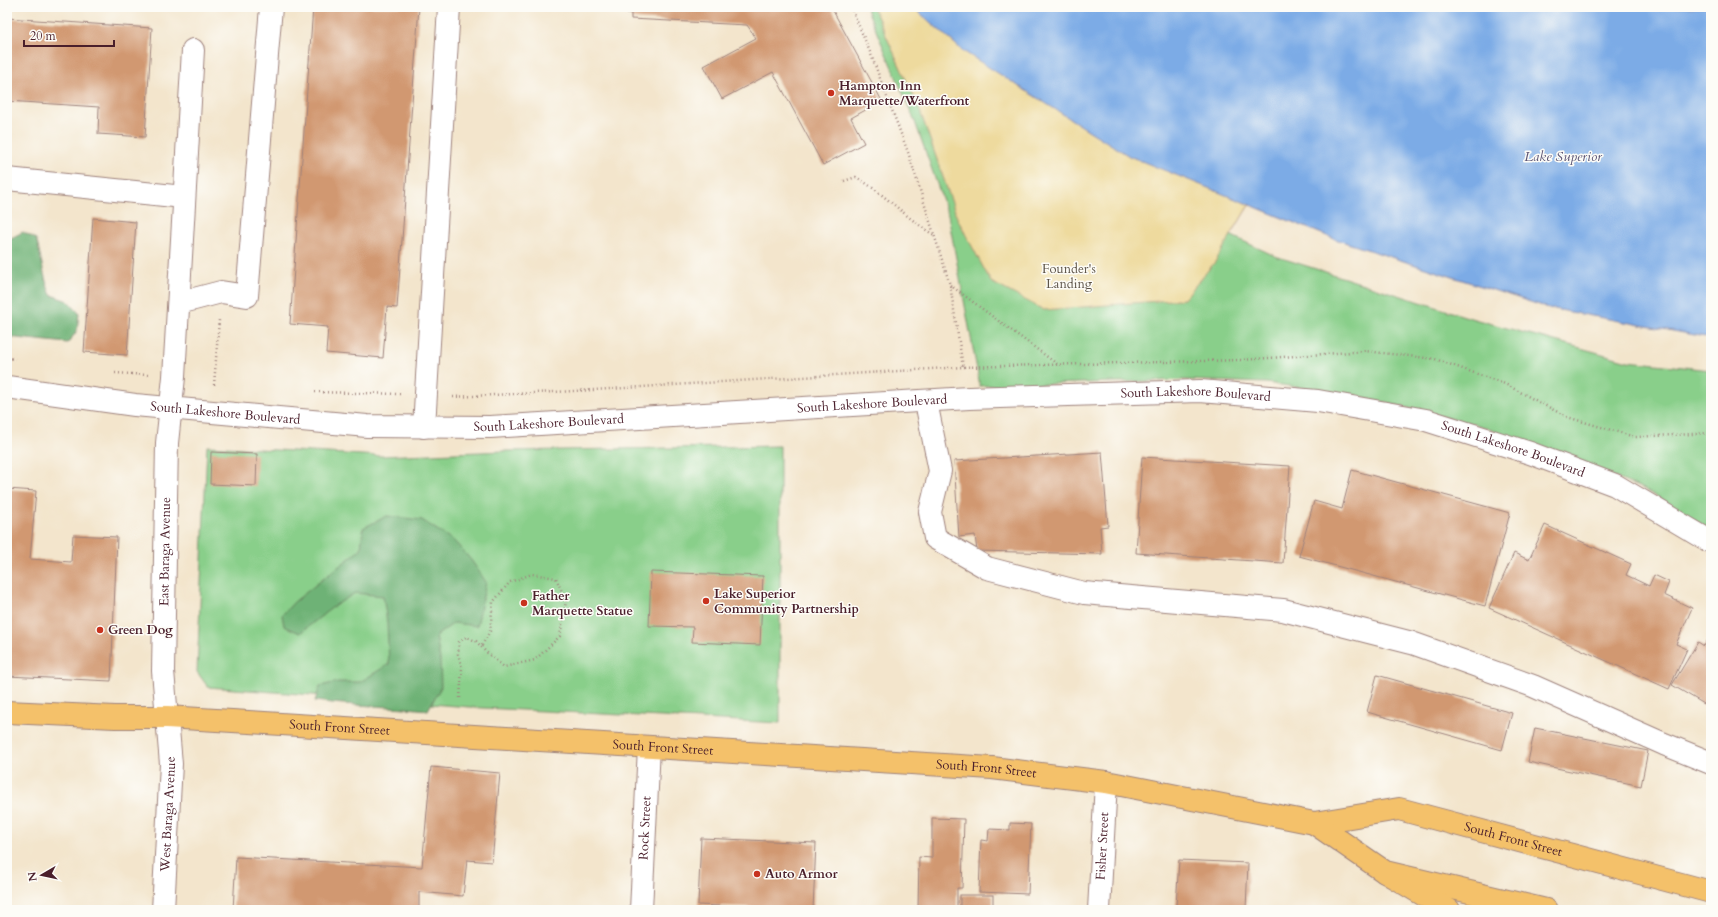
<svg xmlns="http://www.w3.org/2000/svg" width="1718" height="917" viewBox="0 0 1718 917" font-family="Cardo,serif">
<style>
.green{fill:#89cf8a;stroke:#6a775a}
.forest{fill:#6eb276;stroke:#5c6850}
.sand{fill:#eeda9e;stroke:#9c7c64}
.water{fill:#7cabe6;stroke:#636588}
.building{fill:#d19871}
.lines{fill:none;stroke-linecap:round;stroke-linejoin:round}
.minor-casing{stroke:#9e827c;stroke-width:24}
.major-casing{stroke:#9e827c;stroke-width:24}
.highway-casing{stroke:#9e827c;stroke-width:24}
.path{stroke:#9e827c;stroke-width:2.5;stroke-dasharray:1 3;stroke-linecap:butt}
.minor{stroke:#fff;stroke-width:22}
.major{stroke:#f4c16a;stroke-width:22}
.highway{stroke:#f4c16a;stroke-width:22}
.poi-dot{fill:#c8321e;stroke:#fdfcf7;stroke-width:1.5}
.labels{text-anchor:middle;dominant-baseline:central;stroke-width:3;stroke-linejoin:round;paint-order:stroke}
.poi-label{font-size:13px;font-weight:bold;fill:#4a1f2b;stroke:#fdfcf7;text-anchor:start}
.park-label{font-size:13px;fill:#5d5448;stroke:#fdfcf7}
.street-label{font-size:13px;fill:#4a1f2b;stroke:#fdfcf7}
.water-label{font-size:14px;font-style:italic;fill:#5e5776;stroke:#fdfcf7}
</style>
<rect width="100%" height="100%" fill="#fdfcf7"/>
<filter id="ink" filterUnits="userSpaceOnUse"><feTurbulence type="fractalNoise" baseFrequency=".025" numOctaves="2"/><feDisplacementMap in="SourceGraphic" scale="8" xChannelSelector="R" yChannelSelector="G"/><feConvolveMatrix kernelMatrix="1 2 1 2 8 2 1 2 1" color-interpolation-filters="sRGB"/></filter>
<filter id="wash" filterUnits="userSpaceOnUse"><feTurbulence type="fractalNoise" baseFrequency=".012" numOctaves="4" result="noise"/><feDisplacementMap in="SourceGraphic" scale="16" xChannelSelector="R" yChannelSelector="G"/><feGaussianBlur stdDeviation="0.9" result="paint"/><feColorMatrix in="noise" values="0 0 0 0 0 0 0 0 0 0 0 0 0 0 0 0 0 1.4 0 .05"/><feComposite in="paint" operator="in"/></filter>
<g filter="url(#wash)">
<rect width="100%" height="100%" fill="#f3e5cc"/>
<g class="green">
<path d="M866,7H886L1097,173L1275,256L1474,319L1628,361L1711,370V530L1644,489L1481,426L1351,394L1266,383L1185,380L980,386L948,215L914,119Z"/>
<path d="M207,446L380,456L505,451L780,446V723L483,708L208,687L197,672Z"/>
</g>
<g class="forest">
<path d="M23,232L36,239C42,258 43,278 51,295L68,301L79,313L77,331L68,343L7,337V240Z"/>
<path d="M387,516L422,520L454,541L471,560L486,582L477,626L454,623L436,636L440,659L441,687L428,710C390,706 352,706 315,701L320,686L338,682H360L389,664L387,622L383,596L355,593L333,607L300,633L284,626L282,615L294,602L361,549L363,528Z"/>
</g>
<path class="sand" d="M873,7H1074L1711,338L1249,205L1215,262L1184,299L1044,310L991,282L958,220L919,108Z"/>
<path class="water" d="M913,7H1711V338L1549,308L1332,238L1129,156L963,51Z"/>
<g id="blocks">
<g class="building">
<path d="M313,7H419L397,308L387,307L383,358L326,353L328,327L290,324Z"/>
<path d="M615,7H831L882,101L851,118L864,143L823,165L773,72L722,99L704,66L756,38L747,25L631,19V13L614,12Z"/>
<path d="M7,18L152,28L145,137L98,134L99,107L7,101Z"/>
<path d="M93,218L136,222L127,355L84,352Z"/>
<path d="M211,452L257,454L256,486L210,484Z"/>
<path d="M1102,452L1108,526L1100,527L1102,554L977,551L975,535L959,537L954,461Z"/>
<path d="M1142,457L1290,466L1283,563L1136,553Z"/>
<path d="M1352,470L1510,513L1485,606L1299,556L1314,501L1342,509Z"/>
<path d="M7,489L36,491L30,559L71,562L73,535L117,537L111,681L7,676Z"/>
<path d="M1545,525L1631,564L1626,575L1649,586L1654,575L1669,582L1664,595L1692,608L1676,644L1687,649L1669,689L1489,608L1514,553L1529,560Z"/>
<path d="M651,572L763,576L760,645L692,642L693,627L649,626Z"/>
<path d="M1711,635V708L1672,685L1698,642L1704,646Z"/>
<path d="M1377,675L1512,713L1502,750L1367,712Z"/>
<path d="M1535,728L1648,751L1641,786L1528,762Z"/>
<path d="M431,767L500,773L492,862L467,860L463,896L419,892V910H233L236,857L422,867Z"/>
<path d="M932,818L964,819L962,888H957V910H918L919,857L932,858Z"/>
<path d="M1010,823L1031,824L1028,894L979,892L981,840L988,841L989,829L1010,830Z"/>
<path d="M701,838L816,843L813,910L698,905Z"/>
<path d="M1179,860L1248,863L1246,909L1176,906Z"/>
<rect x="960" y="895" width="33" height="15"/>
</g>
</g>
</g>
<g filter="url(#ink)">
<use href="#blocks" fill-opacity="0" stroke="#9e827c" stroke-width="1"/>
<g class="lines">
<defs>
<g id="minor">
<path d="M7,179L184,197"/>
<path d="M179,303L221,292L247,296L271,7"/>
<path id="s1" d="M7,387L135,405L367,426L490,427L969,398L1200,391L1318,401L1426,420L1530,453L1615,485L1711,542"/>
<path d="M926,402L940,471L930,512L935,538L987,568L1084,593L1283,610L1412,643L1533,686L1664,744L1711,763"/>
<path d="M424,427L449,7"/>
<path id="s2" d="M163,910L171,764L163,671L167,443L174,377L193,50"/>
<path id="s3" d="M641,910L649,747"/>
<path id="s4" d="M1099,910L1106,782"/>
</g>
<g id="major">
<path id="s5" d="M7,712L115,717H167L992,768L1106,782L1314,823L1399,809L1711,892"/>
<path d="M1314,823L1385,872L1546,910"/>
</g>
<path id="highway" d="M1385,872L1449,910"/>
</defs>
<use href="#minor" class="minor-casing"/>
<use href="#major" class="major-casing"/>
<use href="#highway" class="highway-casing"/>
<g class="path">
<path d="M851,7L870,52L909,155L950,285L963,367"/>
<path d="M844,181L856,177C884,193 906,218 934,235"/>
<path d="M950,285L1057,364"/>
<path d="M7,358L15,359"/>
<path d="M115,373L148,375"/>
<path d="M214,385L219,320"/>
<path d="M315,392L400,394"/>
<path d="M453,397L594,390L963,367L1241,360L1365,351L1435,359L1505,384L1567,417L1635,437L1711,433"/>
<path d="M460,698L462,668L458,654L459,642L466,637L476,641L485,651L504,667L535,660L560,636L566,601L556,578L532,574L510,582L493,602L490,631L481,647"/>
</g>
<use href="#minor" class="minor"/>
<use href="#major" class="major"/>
<use href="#highway" class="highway"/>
</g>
</g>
<g class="poi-dot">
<circle cx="831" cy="93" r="4"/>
<circle cx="706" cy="601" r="4"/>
<circle cx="524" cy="603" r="4"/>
<circle cx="100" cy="630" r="4"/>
<circle cx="757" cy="874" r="4"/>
</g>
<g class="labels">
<g class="poi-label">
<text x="839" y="86">Hampton Inn<tspan x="839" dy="15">Marquette/Waterfront</tspan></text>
<text x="714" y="594">Lake Superior<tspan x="714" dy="15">Community Partnership</tspan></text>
<text x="532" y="596">Father<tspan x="532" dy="15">Marquette Statue</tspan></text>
<text x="108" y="630">Green Dog</text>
<text x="765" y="874">Auto Armor</text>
</g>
<g class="park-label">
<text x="1069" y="269">Founder's<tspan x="1069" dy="15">Landing</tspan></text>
</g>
<g class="street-label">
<text stroke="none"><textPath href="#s1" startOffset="1192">South Lakeshore Boulevard</textPath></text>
<text stroke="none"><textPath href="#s1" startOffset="868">South Lakeshore Boulevard</textPath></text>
<text stroke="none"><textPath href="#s1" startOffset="220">South Lakeshore Boulevard</textPath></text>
<text stroke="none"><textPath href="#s1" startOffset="544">South Lakeshore Boulevard</textPath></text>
<text stroke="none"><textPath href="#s1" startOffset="1516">South Lakeshore Boulevard</textPath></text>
<text stroke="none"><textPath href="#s2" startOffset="359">East Baraga Avenue</textPath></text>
<text stroke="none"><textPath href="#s5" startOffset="333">South Front Street</textPath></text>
<text stroke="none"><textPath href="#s5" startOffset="657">South Front Street</textPath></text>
<text stroke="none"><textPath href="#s5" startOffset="981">South Front Street</textPath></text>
<text stroke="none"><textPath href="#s2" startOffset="96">West Baraga Avenue</textPath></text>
<text stroke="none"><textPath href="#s3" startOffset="82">Rock Street</textPath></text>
<text stroke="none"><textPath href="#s5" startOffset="1518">South Front Street</textPath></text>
<text stroke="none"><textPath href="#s4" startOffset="64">Fisher Street</textPath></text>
</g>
<g class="water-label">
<text x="1563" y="156">Lake Superior</text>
</g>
</g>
<rect width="1718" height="917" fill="none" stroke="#fdfcf7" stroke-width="24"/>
<g transform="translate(42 875) rotate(261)" stroke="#fdfcf7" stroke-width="3" paint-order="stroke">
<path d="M0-3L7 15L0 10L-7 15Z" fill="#4a1f2b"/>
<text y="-6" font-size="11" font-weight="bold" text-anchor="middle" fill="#4a1f2b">N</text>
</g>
<path d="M24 40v6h90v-6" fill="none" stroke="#4a1f2b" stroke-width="2"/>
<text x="30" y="40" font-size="12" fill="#4a1f2b" stroke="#fdfcf7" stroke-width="3" paint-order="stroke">20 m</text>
</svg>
